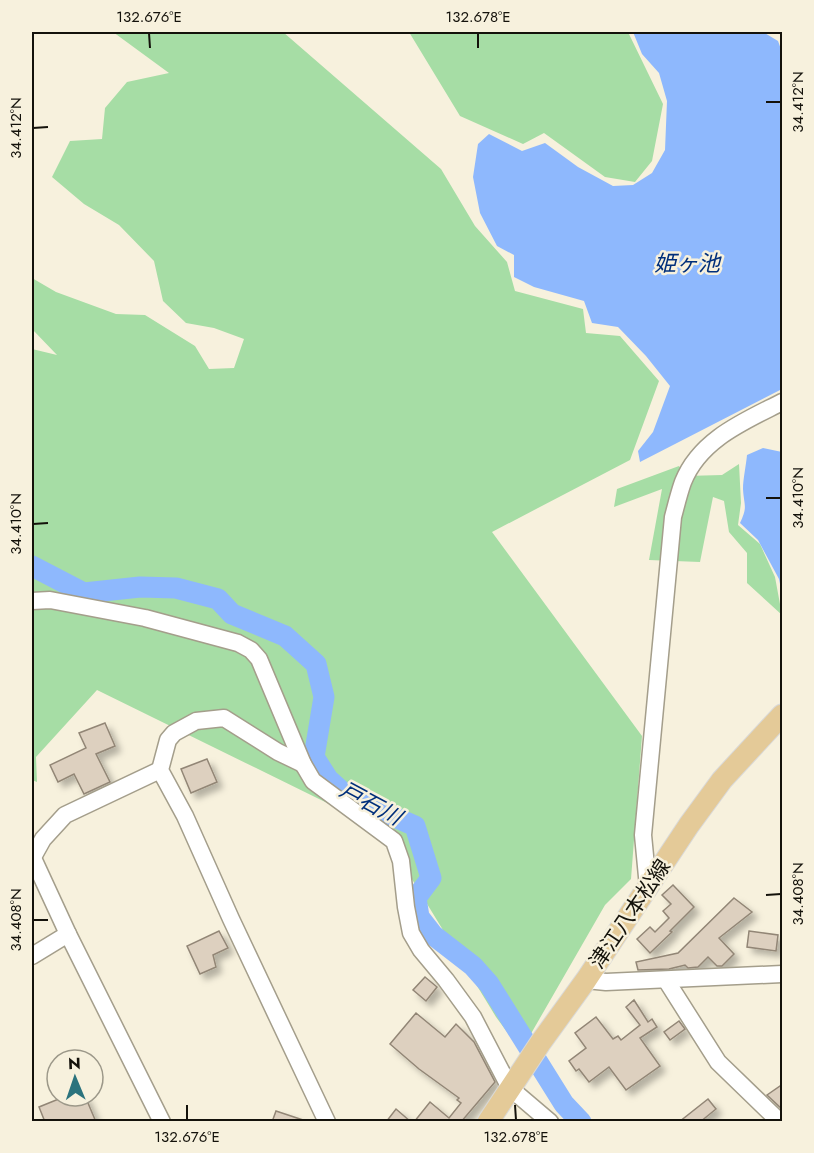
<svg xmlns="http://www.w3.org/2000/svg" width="814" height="1153" viewBox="0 0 814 1153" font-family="Jost,'Noto Sans JP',sans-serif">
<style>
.green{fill:#a6dda5}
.water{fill:#8eb8fd}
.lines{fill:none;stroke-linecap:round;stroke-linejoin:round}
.river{stroke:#8eb8fd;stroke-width:21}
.building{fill:#ddd0bf;stroke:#928676;stroke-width:1.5;filter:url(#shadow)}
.minor-casing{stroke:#a49e8b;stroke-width:19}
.major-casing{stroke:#d9d9d8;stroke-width:23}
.minor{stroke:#fff;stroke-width:16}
.major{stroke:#e4ca98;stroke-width:21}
.ticks{fill:none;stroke:#14120b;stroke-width:2}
.labels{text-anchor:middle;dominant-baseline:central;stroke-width:5;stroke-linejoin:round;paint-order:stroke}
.street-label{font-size:21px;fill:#14120b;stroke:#f7f1dd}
.water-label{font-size:22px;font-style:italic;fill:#002f7b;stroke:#f7f1dd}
.neatline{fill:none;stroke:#14120b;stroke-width:2}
.ticks-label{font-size:15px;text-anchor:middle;fill:#14120b}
</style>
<defs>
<filter id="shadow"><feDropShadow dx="5.5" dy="5.5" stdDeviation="3" flood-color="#0004"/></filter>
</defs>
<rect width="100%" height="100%" fill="#f7f1dd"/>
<g class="green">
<path d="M113,32H283L441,169L475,226L507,262L515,291L583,309L586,333L620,336L659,381L630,460L492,532L642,736L631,879L605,905L521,1051L496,1017L382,830L97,690L36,757L37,782L32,780V349L57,355L32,329V278L56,292L116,314L145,315L195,346L209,369L234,368L244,339L214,328L186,323L163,301L154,261L119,225L84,204L52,177L70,141L102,139L105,108L127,82L169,73Z"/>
<path d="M409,32H628L663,104L652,161L635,182L605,177L544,133L523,144L460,116Z"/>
<path d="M739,464L741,503L738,525L760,544L775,577L782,615L747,583V553L729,532L724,501L713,497L700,562L649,560L662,489L614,507L617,489L679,466L686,476L722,475Z"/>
</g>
<g class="water">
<path d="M633,32H763L778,41L782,52V389L640,462L638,451L653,432L670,386L646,356L618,327L592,323L584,301L534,287L514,277V255L497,246L480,213L473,177L478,144L489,134L522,151L545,143L578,167L613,186L633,185L652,173L665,150L667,101L659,73L642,54Z"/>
<path d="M763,448L782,452V594L779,579L758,540L740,523C748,506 744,506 743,489C743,479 746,466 747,455Z"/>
</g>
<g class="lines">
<path class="river" d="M32,566L84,593L140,587L176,588L218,599L232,614L285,636L316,664L324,697L314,757L328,779L347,796L415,826L431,878L416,898L419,917L433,935L473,966L489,984L564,1104L581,1122"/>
</g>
<g class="building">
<path d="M105,723L115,746L96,754L110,782L84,794L74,774L58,782L50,765L86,748L79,733Z"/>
<path d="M207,759L217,782L191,793L181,769Z"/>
<path d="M673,885L694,907L670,931L672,932L650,953L637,939L650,927L655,932L669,918L663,911L671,904L662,895Z"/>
<path d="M734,898L752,912L719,938L734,954L722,966H717L708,957L698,967L688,968L685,965L669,969L638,970L636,962L678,953Z"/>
<path d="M219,931L228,948L213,955L216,967L200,974L187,946Z"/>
<path d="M749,931L778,935L776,951L747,947Z"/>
<path d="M425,977L437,987L426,1001L413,990Z"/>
<path d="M634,1000L648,1022L652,1019L657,1027L640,1038L660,1066L626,1090L609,1067L589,1082L579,1069L576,1071L569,1061L586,1048L575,1033L596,1017L613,1039L618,1036L621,1040L640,1025L626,1007Z"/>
<path d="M416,1013L445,1037L456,1024L474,1042L495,1082L461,1122H414L430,1102L449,1118L461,1103L457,1100L459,1098L419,1069L390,1044Z"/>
<path d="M679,1021L685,1029L670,1040L664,1032Z"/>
<path d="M783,1084V1110L767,1095Z"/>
<path d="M66,1096H85L96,1122H45L39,1107Z"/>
<path d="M708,1099L716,1109L700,1122H679Z"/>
<path d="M396,1109L411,1122H386Z"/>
<path d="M276,1111L303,1120L302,1122H272Z"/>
</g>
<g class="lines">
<defs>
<g id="minor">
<path d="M32,601L50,600L145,618L238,643L251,650L259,659L303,764L313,781L394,841L401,861L406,907L411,933L421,950L446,980L473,1017L510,1088L550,1122"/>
<path d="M303,764L278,752L224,718L196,721L174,733L168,740L160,770L185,816L231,919L327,1122"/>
<path d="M32,856L68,934L162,1122"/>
<path d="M33,857L43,839L65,815L160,770"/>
<path d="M648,887L643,835L673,517C676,506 679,493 683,482C700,439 745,421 782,402"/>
<path d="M32,956L68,934"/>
<path d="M586,980L606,982L782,974"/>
<path d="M666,980L718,1062L780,1122"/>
</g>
<path id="major" d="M488,1122L541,1042L586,980L689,825L722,780L782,715"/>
</defs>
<use href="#minor" class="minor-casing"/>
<use href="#major" class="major-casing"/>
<use href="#minor" class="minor"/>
<use href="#major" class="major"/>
</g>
<path class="ticks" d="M149,33L150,48M478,33V48M766,102H781M33,128L48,127M766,498H781M33,524L48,523M766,895L781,894M33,920H48M187,1105V1120M515,1105L516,1120"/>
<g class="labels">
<g class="street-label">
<text transform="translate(630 914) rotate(-56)">津江八本松線</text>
</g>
<g class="water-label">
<text x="687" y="263">姫ヶ池</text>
<text transform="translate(371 803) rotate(28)">戸石川</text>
</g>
</g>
<rect width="814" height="1153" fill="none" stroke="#f7f1dd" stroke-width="66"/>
<g transform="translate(75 1078) rotate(358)"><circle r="28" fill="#f7f1dd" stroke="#9c9889" stroke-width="1.5"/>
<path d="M0-4.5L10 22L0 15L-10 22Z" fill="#2b737d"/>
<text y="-9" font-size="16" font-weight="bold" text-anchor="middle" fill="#14120b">N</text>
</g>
<rect x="33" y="33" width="748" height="1087" class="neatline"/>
<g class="ticks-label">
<text x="149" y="22">132.676°E</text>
<text x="478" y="22">132.678°E</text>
<text transform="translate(798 102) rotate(-90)" y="5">34.412°N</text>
<text transform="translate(16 128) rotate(-90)" y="5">34.412°N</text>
<text transform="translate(798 498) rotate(-90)" y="5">34.410°N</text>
<text transform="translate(16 524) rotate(-90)" y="5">34.410°N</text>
<text transform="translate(798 894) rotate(-90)" y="5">34.408°N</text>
<text transform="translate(16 920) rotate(-90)" y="5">34.408°N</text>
<text x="187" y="1142">132.676°E</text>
<text x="516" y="1142">132.678°E</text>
</g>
</svg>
